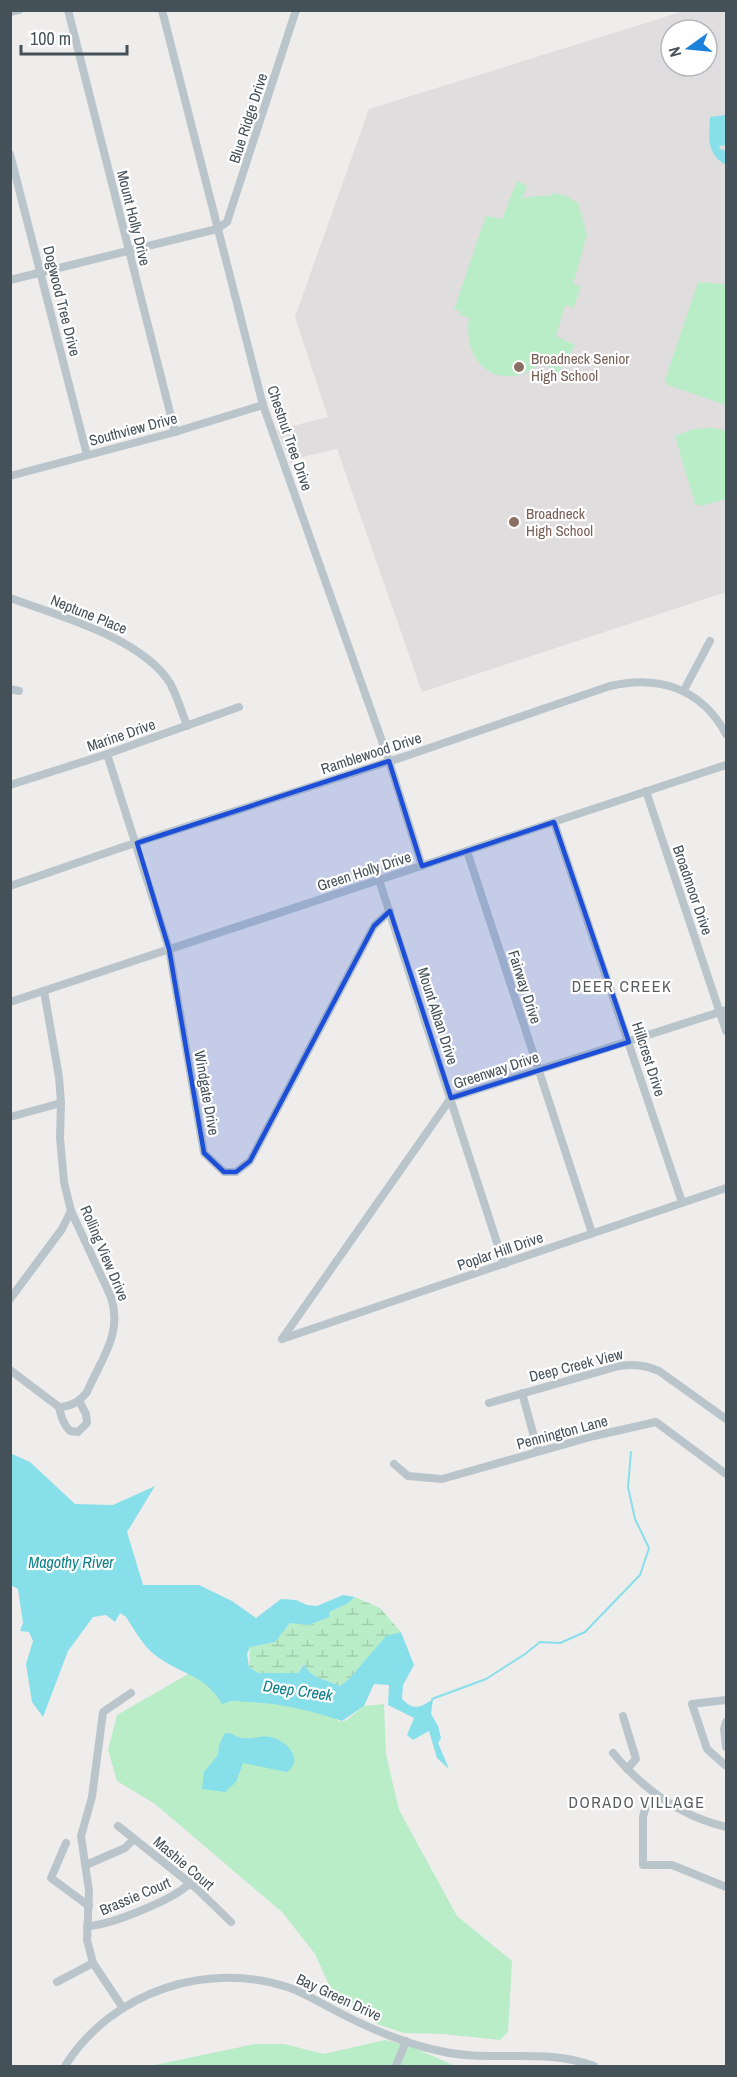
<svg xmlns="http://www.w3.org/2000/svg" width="737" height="2077" viewBox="0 0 737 2077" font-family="'Archivo Narrow',sans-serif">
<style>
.education{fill:#e0ddde;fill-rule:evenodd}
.green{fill:#b9edc8}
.wetland{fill:url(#wetland-marsh)}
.water{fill:#87dfe9}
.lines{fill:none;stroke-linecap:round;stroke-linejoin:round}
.stream{stroke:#87dfe9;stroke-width:2}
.minor{stroke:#bac5cb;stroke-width:8}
.marked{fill:#1d4ed8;fill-opacity:0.2;stroke:#1d4ed8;stroke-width:4.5;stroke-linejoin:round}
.education-dot{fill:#8d6e63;stroke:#fff;stroke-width:2}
.labels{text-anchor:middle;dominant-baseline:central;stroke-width:4.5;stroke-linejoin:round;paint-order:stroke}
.street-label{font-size:15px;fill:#455159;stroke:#fff}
.education-label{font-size:15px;fill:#785e54;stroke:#fff;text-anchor:start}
.neighbourhood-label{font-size:16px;letter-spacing:1.5px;fill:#595d61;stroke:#fff}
.water-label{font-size:16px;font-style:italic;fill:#0e808c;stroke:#fff}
</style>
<defs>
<pattern id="wetland-marsh" width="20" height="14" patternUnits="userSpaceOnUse" patternTransform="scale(1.5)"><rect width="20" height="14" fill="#b9edc8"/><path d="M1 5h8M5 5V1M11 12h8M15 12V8" fill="none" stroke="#a0cdae"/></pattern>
</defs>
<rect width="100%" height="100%" fill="#efecec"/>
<path class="education" d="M684,11H726V592L422,692L337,449L298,458L292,467L277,430L328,417L295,317L369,109ZM671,30H707V66H671Z"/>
<g class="green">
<path d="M517,181L527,186L522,199L533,196H552V193L566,196L578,203L587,235L573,284L581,287L573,308L565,305L556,336L575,345L558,373L542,363C502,394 462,367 469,318L460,315L461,311L454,310L486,216L502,219Z"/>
<path d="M698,282L726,284V405L668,385L665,380Z"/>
<path d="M713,428L726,431V499L701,506L695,504L675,436L694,429Z"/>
<path d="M195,1670L272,1702L332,1716L340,1722L347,1720L364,1706L384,1704L386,1754L399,1810L457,1916L512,1961L508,2032L500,2040L443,2034L404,2033L377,2024L364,2010L332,1992L315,1954L282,1912L155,1804L117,1781L108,1750L117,1715Z"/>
<path d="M385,2040L410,2046L451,2064L452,2066H150L255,2044H284L324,2054Z"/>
</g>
<path class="wetland" d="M355,1597L380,1608L401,1632L386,1637L349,1679L340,1686C326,1679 312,1679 303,1664L298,1673H258L249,1667L250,1647L275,1642L290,1623L309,1625L330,1617L329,1612L347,1604Z"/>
<g class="water">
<path d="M726,115V145L719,146L720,149L726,151V165C706,154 709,137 710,117Z"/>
<path d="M10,1453L30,1462L75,1504L113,1505L155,1486L127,1532L143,1585H199L232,1601L256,1618L281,1599L296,1600L307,1605L317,1606L343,1595L355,1597L347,1604L329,1612L330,1617L309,1625L290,1623L275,1642L250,1647L247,1654L249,1667L258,1673H298L304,1664C311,1679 326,1679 340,1686L349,1679L386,1636L401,1632L414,1665L403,1685L402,1699C414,1711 420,1708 433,1699L431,1714L438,1726L441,1738L438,1743L449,1769L437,1758L429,1731L413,1740L407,1735L414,1718L388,1705L389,1685L374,1684L364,1706L342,1721C312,1711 281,1703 249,1702C236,1702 237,1698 222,1704C205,1674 179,1674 155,1655C143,1646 134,1629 126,1617L120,1613L115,1622L106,1615L93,1617L68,1651L43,1717L32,1702L26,1664L33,1641L29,1632L20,1631L23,1623L18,1589L11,1585Z"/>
<path d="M225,1733C234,1733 235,1737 242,1738C251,1740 260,1735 270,1737C286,1740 305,1759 287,1772L243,1763L236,1782L225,1792L202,1789L204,1772L218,1755L219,1745Z"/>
</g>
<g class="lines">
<path class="stream" d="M432,1699L486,1679L525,1654L540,1642L560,1643L585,1632L640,1575L649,1548L635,1519L628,1487L631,1452"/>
<g class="minor">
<path d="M68,10L175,432"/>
<path d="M162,10L263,405L389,761L422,866"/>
<path d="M10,12L19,10"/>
<path d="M10,154L87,455"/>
<path d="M10,280L217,229L227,222L296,10"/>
<path d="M10,476L175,432L263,405"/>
<path d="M10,598C59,616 142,638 170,683C177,696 182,712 187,726"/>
<path d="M10,689L19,691"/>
<path d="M684,690L710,641"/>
<path d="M107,754L169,949L204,1153L224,1172H236L250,1161L374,926L390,911"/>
<path d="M10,785L107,754L239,707"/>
<path d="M646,791L726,1031"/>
<path d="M554,822L682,1202"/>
<path d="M467,851L592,1233"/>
<path d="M379,880L504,1264"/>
<path d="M10,886L120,848L409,755L610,686C659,675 701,688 726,734"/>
<path d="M10,1002L726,765"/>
<path d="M10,1117L61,1103"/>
<path d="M10,1299L62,1229L71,1211"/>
<path d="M282,1339L451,1098L726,1010"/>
<path d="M282,1339L726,1188"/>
<path d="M10,1370L59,1407C72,1406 79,1402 87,1392C101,1359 123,1334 111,1297L71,1211L64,1182L60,1138L61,1103L59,1077L44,991"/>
<path d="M522,1393L538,1451"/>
<path d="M489,1403L619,1366C634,1364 645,1365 659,1371L726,1419"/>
<path d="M59,1407C61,1416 63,1424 70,1431L78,1432L87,1423L86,1414L79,1401"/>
<path d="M394,1464L408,1476L442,1479L594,1436L656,1422L726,1474"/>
<path d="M726,1700L692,1704L707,1749L725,1765L726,1764"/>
<path d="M623,1716L636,1759L627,1769"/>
<path d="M726,1722L724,1729L726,1747"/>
<path d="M613,1753C643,1789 680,1816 726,1827"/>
<path d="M656,1795L645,1809L643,1817V1865H672L726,1887"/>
<path d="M118,1826L196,1888L231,1922"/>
<path d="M66,1843L51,1878L89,1906"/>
<path d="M86,1865L125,1848L134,1839"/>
<path d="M87,1926C109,1926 175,1899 190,1883"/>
<path d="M57,1982L93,1963"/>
<path d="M123,2008L93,1963L87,1940L89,1891L81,1836L92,1797L103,1712L131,1693"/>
<path d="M65,2066C112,1991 209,1959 293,1989C310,1996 326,2006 342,2014C373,2030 406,2044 440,2051C490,2063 545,2047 594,2066"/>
<path d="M396,2066L406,2041"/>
</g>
</g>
<path class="marked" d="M389,761L422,866L554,822L629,1042L451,1098L390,911L374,926L250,1161L236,1172H224L204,1153L169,949L137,843Z"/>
<g class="education-dot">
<circle cx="519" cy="367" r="6"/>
<circle cx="514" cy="522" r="6"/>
</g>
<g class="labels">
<g class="street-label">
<text transform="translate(248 118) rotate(-72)">Blue Ridge Drive</text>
<text transform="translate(134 218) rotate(76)">Mount Holly Drive</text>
<text transform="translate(62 301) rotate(76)">Dogwood Tree Drive</text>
<text transform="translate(133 429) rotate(-15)">Southview Drive</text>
<text transform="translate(290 438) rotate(71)">Chestnut Tree Drive</text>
<text transform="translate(89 614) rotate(22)">Neptune Place</text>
<text transform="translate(121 735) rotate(-19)">Marine Drive</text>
<text transform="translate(371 753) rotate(-18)">Ramblewood Drive</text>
<text transform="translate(364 871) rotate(-18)">Green Holly Drive</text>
<text transform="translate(693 890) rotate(71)">Broadmoor Drive</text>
<text transform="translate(525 987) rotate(72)">Fairway Drive</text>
<text transform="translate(438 1016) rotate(72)">Mount Alban Drive</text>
<text transform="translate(649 1059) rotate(72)">Hillcrest Drive</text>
<text transform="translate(496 1070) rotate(-18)">Greenway Drive</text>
<text transform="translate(207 1093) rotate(80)">Windgate Drive</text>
<text transform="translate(500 1251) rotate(-19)">Poplar Hill Drive</text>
<text transform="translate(105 1253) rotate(67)">Rolling View Drive</text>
<text transform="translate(576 1365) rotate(-14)">Deep Creek View</text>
<text transform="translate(562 1432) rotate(-15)">Pennington Lane</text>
<text transform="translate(184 1863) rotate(40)">Mashie Court</text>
<text transform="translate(135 1896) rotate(-23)">Brassie Court</text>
<text transform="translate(339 1997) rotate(25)">Bay Green Drive</text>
</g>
<g class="education-label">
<text x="531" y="358">Broadneck Senior<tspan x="531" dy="17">High School</tspan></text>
<text x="526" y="513">Broadneck<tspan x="526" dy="17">High School</tspan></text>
</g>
<g class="neighbourhood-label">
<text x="622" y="986">DEER CREEK</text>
<text x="637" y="1802">DORADO VILLAGE</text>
</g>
<g class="water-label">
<text x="71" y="1562">Magothy River</text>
<text transform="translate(298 1690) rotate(8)">Deep Creek</text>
</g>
</g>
<rect width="737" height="2077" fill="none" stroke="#455159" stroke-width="24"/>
<g transform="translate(689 48) rotate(255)"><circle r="28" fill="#ffffff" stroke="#b5b9bd" stroke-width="1.5"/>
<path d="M0-4.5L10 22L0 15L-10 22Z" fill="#1c82d9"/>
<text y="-9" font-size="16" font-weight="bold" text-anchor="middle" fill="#455159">N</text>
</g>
<path d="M21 45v9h106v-9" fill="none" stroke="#455159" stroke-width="3"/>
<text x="30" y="45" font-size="18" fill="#455159" stroke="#ffffff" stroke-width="4.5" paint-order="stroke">100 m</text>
</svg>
